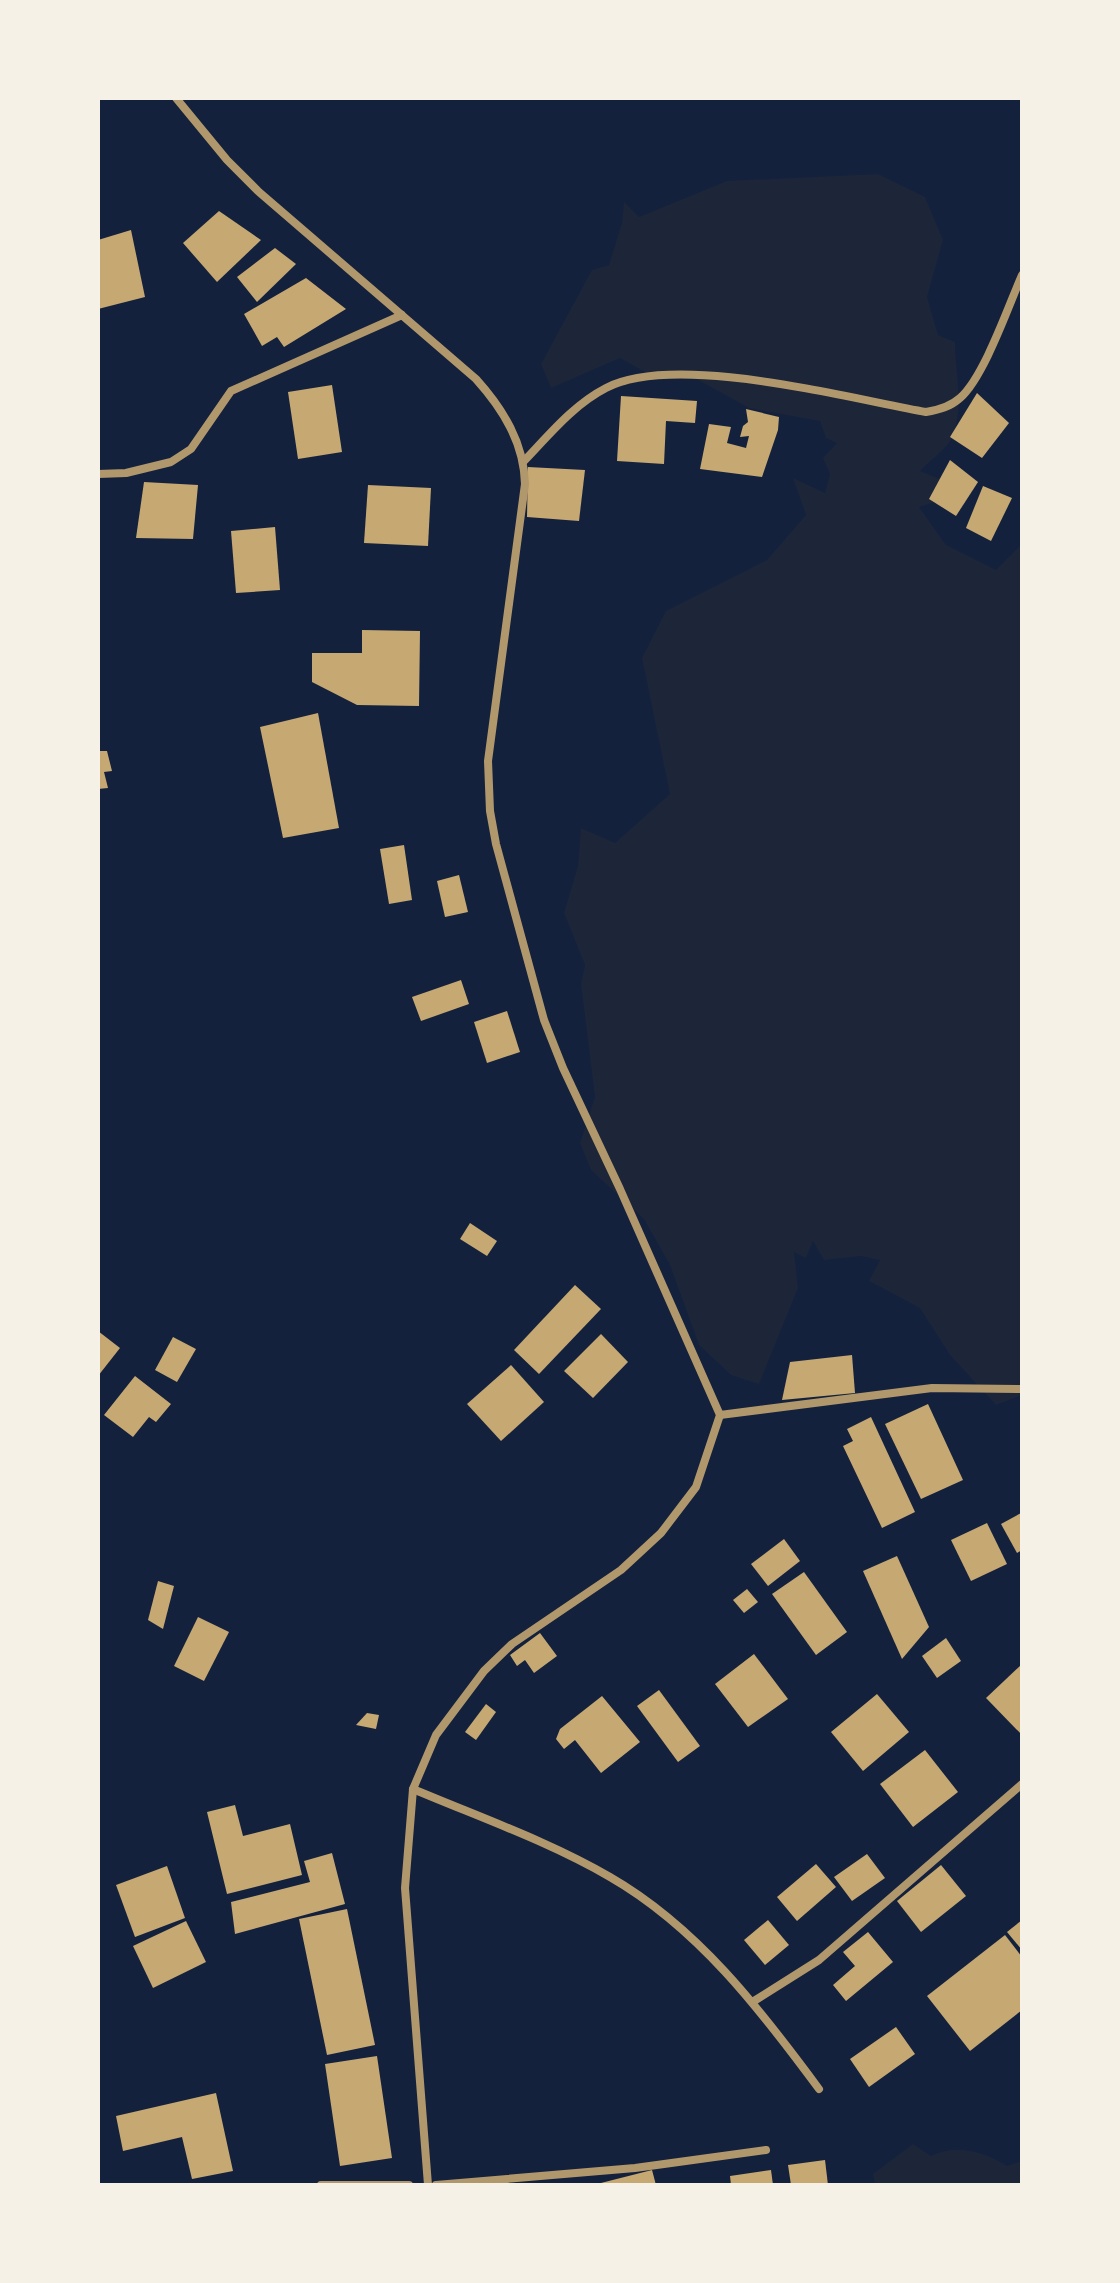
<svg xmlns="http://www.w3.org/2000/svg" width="1120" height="2283" viewBox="0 0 1120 2283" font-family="Cabin,sans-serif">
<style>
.green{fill:#1d2539}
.building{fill:#c6a872}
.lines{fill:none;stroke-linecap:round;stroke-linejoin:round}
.minor{stroke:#b1986c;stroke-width:8}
</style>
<rect width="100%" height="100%" fill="#14213d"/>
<g class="green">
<path d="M878,174L925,197L943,240L927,297L938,335L955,342C955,374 965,407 952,438C946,450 929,461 920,471L953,485L948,498L919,507L946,545L996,570L1022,544V1395L996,1405L950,1355L920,1308L869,1281L880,1260L861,1256L824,1260L813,1241L806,1258L794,1252L798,1288L759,1384L731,1375L699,1345L670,1265L644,1219L591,1170L580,1143L595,1097L581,984L585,965L564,913L578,866L581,828L615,843L670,794L642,658L666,611L767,560L806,515L793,478L825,493L830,474L823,458L837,443L826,438L820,421L749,408L691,376L645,372L620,358L551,388L541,364L592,270L609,265L622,223L624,202L639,217L727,181Z"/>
<path d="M913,2144L931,2156C956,2143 985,2152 1007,2166L1022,2161V2185H875L873,2174Z"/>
</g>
<g class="building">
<path d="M219,211L261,240L217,282L183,243Z"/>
<path d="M131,230L145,297L98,309V240Z"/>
<path d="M275,248L296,264L257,302L237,277Z"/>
<path d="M306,278L346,309L284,347L277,337L262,346L244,314Z"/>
<path d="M332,385L342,452L298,459L288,392Z"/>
<path d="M977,393L1009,423L982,458L950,437Z"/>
<path d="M621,396L697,401L695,423L666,421L664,464L617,461Z"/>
<path d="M746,409L779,417L778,430L762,477L700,469L709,424L731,427L727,443L746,448L749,436L740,437L743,426L748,422Z"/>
<path d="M950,460L978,482L956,516L929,499Z"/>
<path d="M528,467L585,470L579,521L527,517Z"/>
<path d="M144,482L198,485L193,539L136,538Z"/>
<path d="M368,485L431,488L428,546L364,543Z"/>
<path d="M983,486L1012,498L991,541L966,528Z"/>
<path d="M275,527L280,590L236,593L231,531Z"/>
<path d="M362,630L420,631L419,706L357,705L312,682V653H362Z"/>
<path d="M318,713L339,828L283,838L260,727Z"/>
<path d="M98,751H107L112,771L104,772L108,788L98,789Z"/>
<path d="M404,845L412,900L389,904L380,849Z"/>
<path d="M459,875L468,912L445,917L437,881Z"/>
<path d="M461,980L469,1004L421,1021L412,997Z"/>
<path d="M507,1011L520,1052L487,1063L474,1022Z"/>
<path d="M470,1223L497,1241L487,1256L460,1239Z"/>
<path d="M575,1285L601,1309L539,1374L514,1350Z"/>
<path d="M98,1331L120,1348L98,1376Z"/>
<path d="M601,1334L628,1362L593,1398L564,1371Z"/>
<path d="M173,1337L196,1349L177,1382L155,1370Z"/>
<path d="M852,1355L855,1393L782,1400L790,1362Z"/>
<path d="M511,1365L544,1402L501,1441L467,1404Z"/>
<path d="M135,1376L171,1404L156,1422L149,1417L133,1437L104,1415Z"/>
<path d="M928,1404L963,1480L921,1499L885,1424Z"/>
<path d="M871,1417L915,1512L882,1528L843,1446L853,1441L847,1429Z"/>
<path d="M1021,1513L1022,1550L1017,1553L1001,1524Z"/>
<path d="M987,1523L1007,1564L971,1581L951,1540Z"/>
<path d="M784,1539L800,1561L768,1586L751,1564Z"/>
<path d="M897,1556L929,1627L902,1659L863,1571Z"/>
<path d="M804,1572L847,1632L816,1655L772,1594Z"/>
<path d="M158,1581L174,1586L163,1629L148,1620Z"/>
<path d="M747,1589L758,1602L744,1613L733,1600Z"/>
<path d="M198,1617L229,1632L204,1681L174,1666Z"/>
<path d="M540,1633L557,1656L534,1673L525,1660L517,1666L510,1655Z"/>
<path d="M946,1638L961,1661L937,1678L922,1656Z"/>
<path d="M754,1654L788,1699L748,1727L715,1684Z"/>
<path d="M1022,1664V1735L986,1698Z"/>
<path d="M659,1690L700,1746L678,1762L637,1706Z"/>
<path d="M877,1694L909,1732L863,1771L831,1732Z"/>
<path d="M602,1696L640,1742L601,1773L575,1740L564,1749L556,1739L560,1729Z"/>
<path d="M486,1704L496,1712L476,1740L465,1732Z"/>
<path d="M367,1713L379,1715L376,1729L356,1725Z"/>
<path d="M925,1750L958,1792L913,1827L880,1784Z"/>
<path d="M235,1805L243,1836L290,1824L302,1875L227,1894L207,1812Z"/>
<path d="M332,1853L345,1904L235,1934L231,1902L310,1882L304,1861Z"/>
<path d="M867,1854L885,1878L852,1901L834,1877Z"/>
<path d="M816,1864L836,1887L797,1921L777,1897Z"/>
<path d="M941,1865L966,1896L921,1932L897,1901Z"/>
<path d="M167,1866L185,1918L135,1937L116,1885Z"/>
<path d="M347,1909L375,2045L327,2055L299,1919Z"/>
<path d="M768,1920L789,1945L765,1965L744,1940Z"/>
<path d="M1022,1920V1950L1007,1932Z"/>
<path d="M186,1921L206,1962L153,1988L133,1946Z"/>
<path d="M868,1932L893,1962L846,2001L833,1985L855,1966L843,1952Z"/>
<path d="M1005,1935L1022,1957V2010L970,2051L927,1996Z"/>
<path d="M896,2027L915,2054L869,2087L850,2059Z"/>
<path d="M377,2056L392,2158L340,2166L325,2064Z"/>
<path d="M216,2093L233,2171L192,2179L182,2137L123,2151L116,2116Z"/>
<path d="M825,2160L828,2185H791L788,2165Z"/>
<path d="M652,2170L656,2185H597V2184Z"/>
<path d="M771,2170L773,2185H731L730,2176Z"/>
</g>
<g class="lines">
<g class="minor">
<path d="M176,98L227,160L259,192L476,379C503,409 524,443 525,484L488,761L490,811L496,844L544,1020L563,1068L620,1189L720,1415L696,1487L661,1533L621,1570L512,1644L484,1671L436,1735L413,1789L405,1888L428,2185"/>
<path d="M524,461C549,435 573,405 606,388C675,352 847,398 926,412C939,410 950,407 960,398C984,377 1008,307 1022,275"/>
<path d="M98,474L126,473L171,462L191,449L231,391L402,315"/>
<path d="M720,1415L932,1388L1022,1389"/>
<path d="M413,1789C479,1817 548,1841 610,1877C697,1927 760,2009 819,2089"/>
<path d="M754,2001L819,1960L1022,1784"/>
<path d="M321,2185H409"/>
<path d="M436,2185L635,2168L766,2150"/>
</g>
</g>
<rect width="1120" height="2283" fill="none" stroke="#f6f1e7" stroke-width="200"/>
</svg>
